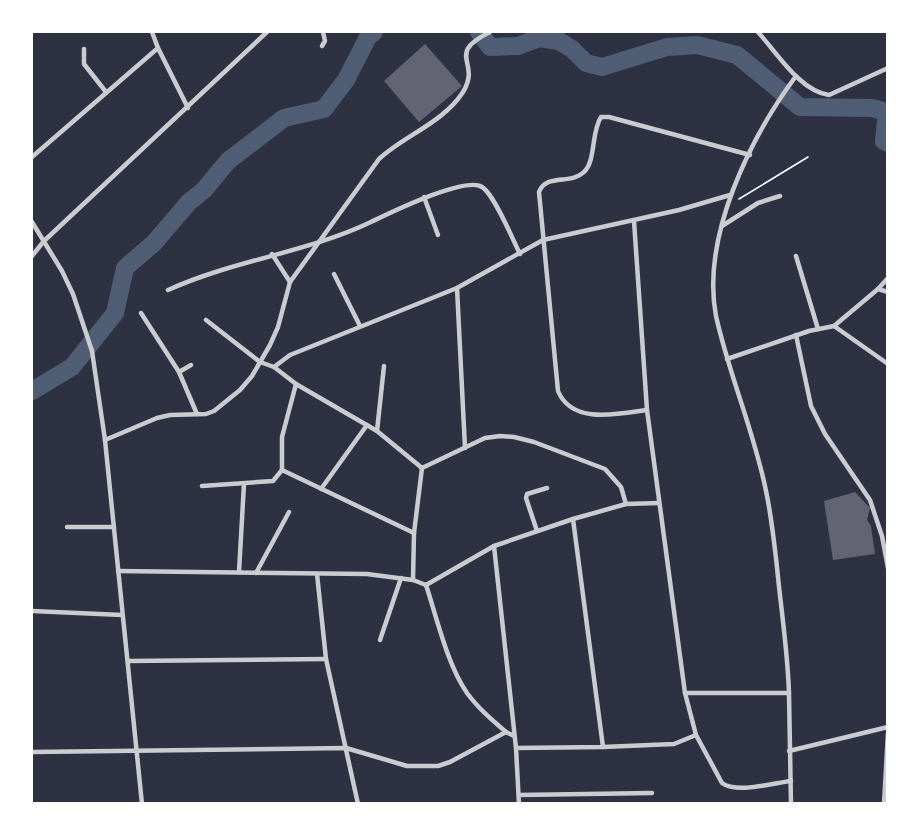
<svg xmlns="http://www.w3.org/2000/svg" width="919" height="835" viewBox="0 0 919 835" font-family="'Roboto Serif',serif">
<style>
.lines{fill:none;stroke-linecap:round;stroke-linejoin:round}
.river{stroke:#4f5d75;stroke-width:18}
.building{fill:#626471}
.path{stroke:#fff;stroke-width:1.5}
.minor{stroke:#caccd0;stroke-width:4.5}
</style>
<rect width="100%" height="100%" fill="#2d3142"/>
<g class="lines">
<g class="river">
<path d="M479,32L490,47L518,46L539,38L559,41L572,49L586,63L602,67L667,47L697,45L737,55L800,107L872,108L887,112L884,141L888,143"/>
<path d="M32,391L72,367L115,313L125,268L154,243L189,202L204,190L228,161L284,118L324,109L346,80L368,37L374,32"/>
</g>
</g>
<g class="building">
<path d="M425,44L462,86L419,122L384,81Z"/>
<path d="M855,492L870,508L867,520L871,526L875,554L833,560L824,501Z"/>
</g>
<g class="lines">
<path class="path" d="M739,199L808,157"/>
<g class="minor">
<path d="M152,32L158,48L188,108"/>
<path d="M758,32C777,53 800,91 829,95L888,68"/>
<path d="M322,46L325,41L323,32"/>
<path d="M84,49V64L106,92"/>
<path d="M32,157L158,48"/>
<path d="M424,197L438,235"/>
<path d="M634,221L647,410L685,693L696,735L722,783C737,794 773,783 791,781"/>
<path d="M32,222L62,271L73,294L92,351L105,440L142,804"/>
<path d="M722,226L758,203L780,196"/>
<path d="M272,254L290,282"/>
<path d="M32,256L44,241L267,32"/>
<path d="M796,256L818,329"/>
<path d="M334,274L360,326"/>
<path d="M457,288L465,448"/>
<path d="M878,289L888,292"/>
<path d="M168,290C234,260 306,253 371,222C390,213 465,176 482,187C494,194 513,240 520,254"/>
<path d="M141,313L179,372L197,414"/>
<path d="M206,320L260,362L274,367L296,384L377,431L422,468"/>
<path d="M834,326L888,364"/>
<path d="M796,335L811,406L825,434L870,500L882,536L888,568"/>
<path d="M727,359L809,331L834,326L878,289L888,278"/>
<path d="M274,367L290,355L457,288L543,240L679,210L730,195"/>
<path d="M179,372L191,365"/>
<path d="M647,410C618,414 572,425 558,391L539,192C546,173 571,185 584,172C596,161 591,132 601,117H609L750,155"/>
<path d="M377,431L384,366"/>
<path d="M105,440L157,418L170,415L206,414L214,411L240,390L252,376L270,345L278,327L290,282L379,159C405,135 443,123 463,92C482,61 444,55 490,32"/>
<path d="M422,468L485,438L500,436L514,437L534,442L605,469L621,487L626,504"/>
<path d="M282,470L414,533"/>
<path d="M202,486L273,481L282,470V437L296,384"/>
<path d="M321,489L367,425"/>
<path d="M573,519L603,747"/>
<path d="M67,527H114"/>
<path d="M537,531L526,498L527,494L547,488"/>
<path d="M494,546L516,748L519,804"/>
<path d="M118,571L367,574L413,580L426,585"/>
<path d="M239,572L244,484"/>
<path d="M256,573L289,512"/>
<path d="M317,574L326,659L358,804"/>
<path d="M413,580L414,533L422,468"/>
<path d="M426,585L494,546L573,519L626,504L659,503"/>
<path d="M426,585C437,618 447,664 467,693C478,708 492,720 506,732"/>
<path d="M32,611L122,615"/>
<path d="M380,640L401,578"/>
<path d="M128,661L326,659"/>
<path d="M685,693H789"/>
<path d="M516,748L603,747L674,744L696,735"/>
<path d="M789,751L888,727"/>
<path d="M32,752L346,748L407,766H438L450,762L506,732L514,736"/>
<path d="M519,795L652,793"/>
<path d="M791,804C790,767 790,731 789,694C788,655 782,616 778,577C775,548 772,519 766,491C754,431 729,375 716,316C701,237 750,138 796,76"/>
<path d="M884,804L888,733"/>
</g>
</g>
<rect width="919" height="835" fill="none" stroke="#ffffff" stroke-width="66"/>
</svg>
